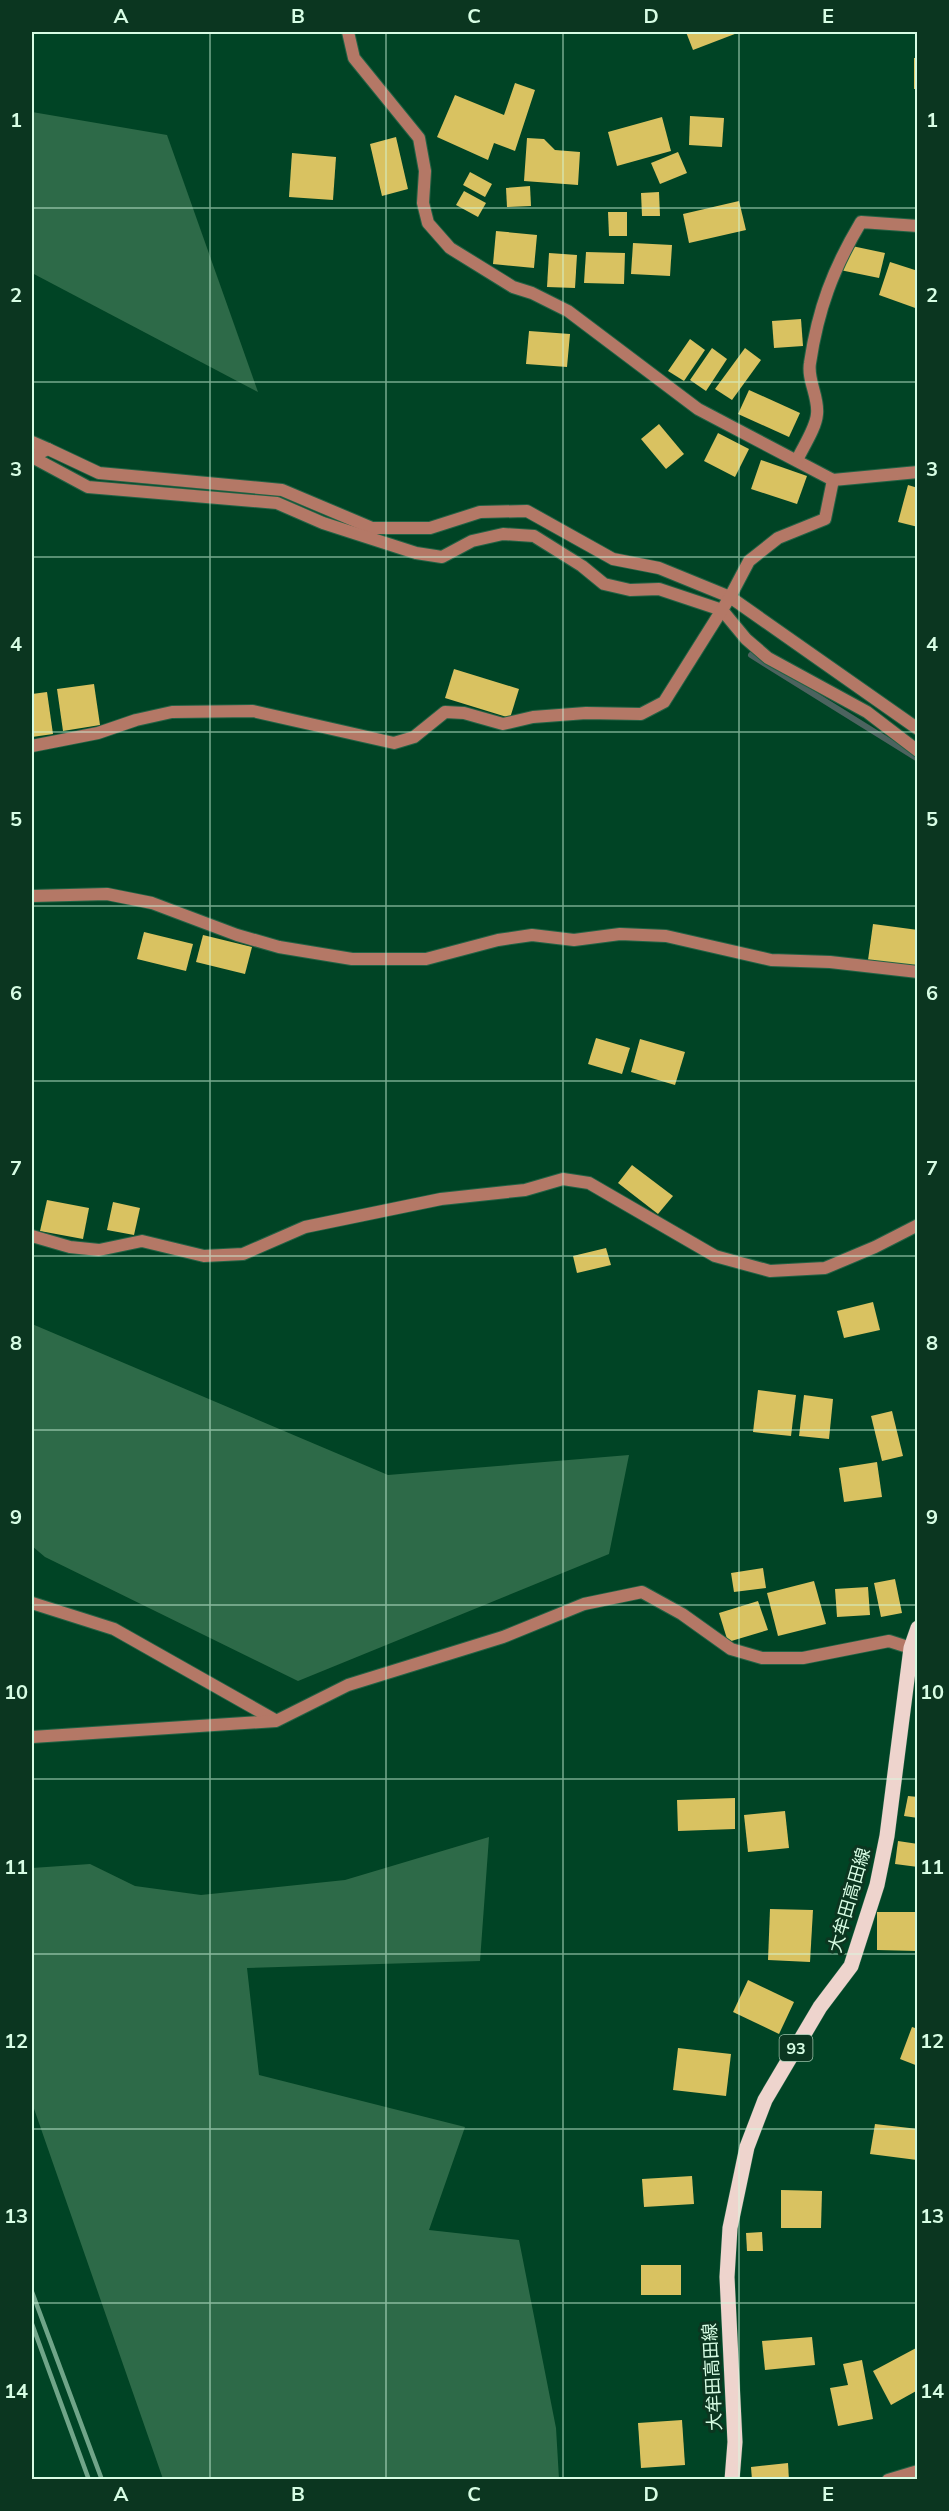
<svg xmlns="http://www.w3.org/2000/svg" width="949" height="2511" viewBox="0 0 949 2511" font-family="Mulish,'Noto Sans JP',sans-serif">
<style>
.green{fill:#2d6a48}
.lines{fill:none;stroke-linecap:round;stroke-linejoin:round}
.stream{stroke:#4c635f;stroke-width:6}
.building{fill:#d9c261}
.street-casing{stroke:#226244;stroke-width:14}
.primary-casing{stroke:#226244;stroke-width:16}
.street{stroke:#b47866;stroke-width:12}
.primary{stroke:#eed4cd;stroke-width:15}
.rail{stroke:#70a589;stroke-width:4.5}
.grid{fill:none;stroke:#d7fde4;stroke-width:1.5;stroke-opacity:0.55}
.labels{text-anchor:middle;dominant-baseline:central;stroke-width:6;stroke-linejoin:round;paint-order:stroke}
.shield{fill:#0b3620;stroke:#9ac1a9;stroke-width:1.5}
.shield-label{font-size:16px;font-weight:bold;fill:#d7fde4}
.street-label{font-size:18px;fill:#d7fde4;stroke:#0b3620}
.neatline{fill:none;stroke:#d7fde4;stroke-width:2}
.grid-label{font-size:20px;text-anchor:middle;font-weight:bold;fill:#d7fde4}
</style>
<rect width="100%" height="100%" fill="#004425"/>
<g class="green">
<path d="M32,112L167,135L258,392L32,273Z"/>
<path d="M32,1324L388,1475L629,1455L609,1554L298,1681L45,1557L32,1546Z"/>
<path d="M489,1837L480,1961L247,1968L259,2075L465,2127L429,2230L519,2240L556,2428L559,2479H163L32,2103V1868L90,1864L135,1886L201,1895L345,1880Z"/>
</g>
<g class="lines">
<path class="stream" d="M751,655L918,759"/>
</g>
<g class="building">
<path d="M686,32H740L693,50Z"/>
<rect x="914" y="58" width="4" height="31"/>
<path d="M515,83L535,90L515,151L494,143L488,160L437,137L455,95L504,115Z"/>
<path d="M690,116L724,118L722,147L689,145Z"/>
<path d="M662,117L671,151L617,166L608,132Z"/>
<path d="M396,137L408,189L382,196L370,144Z"/>
<path d="M527,138L544,139L555,150L580,152L578,185L524,181Z"/>
<path d="M678,152L687,173L660,184L651,163Z"/>
<path d="M292,153L336,157L333,200L289,197Z"/>
<path d="M470,172L492,184L485,197L463,185Z"/>
<path d="M530,186L531,206L507,207L506,188Z"/>
<path d="M464,191L486,203L478,217L456,205Z"/>
<path d="M659,192L660,216H642L641,193Z"/>
<path d="M739,201L746,230L689,243L683,214Z"/>
<path d="M608,212H627V236H609Z"/>
<path d="M496,231L537,235L534,268L493,264Z"/>
<path d="M633,243L672,245L670,276L631,274Z"/>
<path d="M852,246L885,253L879,278L840,270Z"/>
<path d="M586,252L625,253L624,284L584,283Z"/>
<path d="M549,253L577,255L575,288L547,287Z"/>
<path d="M890,262L918,271V309L879,295Z"/>
<path d="M801,319L803,346L774,348L772,321Z"/>
<path d="M529,331L570,334L567,367L526,364Z"/>
<path d="M690,339L705,350L684,381L668,371Z"/>
<path d="M712,348L727,359L706,391L690,380Z"/>
<path d="M745,348L761,360L732,400L715,389Z"/>
<path d="M749,390L800,413L789,437L738,414Z"/>
<path d="M659,424L684,454L666,469L641,439Z"/>
<path d="M718,433L749,449L735,477L704,461Z"/>
<path d="M761,460L807,476L797,504L751,489Z"/>
<path d="M908,485L918,488V527L898,522Z"/>
<path d="M454,669L519,689L510,718L445,698Z"/>
<path d="M94,684L100,725L63,731L57,689Z"/>
<path d="M47,692L53,734L32,737V694Z"/>
<path d="M873,924L918,930V967L868,960Z"/>
<path d="M144,932L193,944L186,971L137,959Z"/>
<path d="M203,935L252,947L245,974L196,962Z"/>
<path d="M596,1038L630,1048L622,1074L588,1064Z"/>
<path d="M640,1039L685,1052L675,1085L631,1072Z"/>
<path d="M632,1165L673,1196L658,1214L618,1183Z"/>
<path d="M47,1200L89,1208L83,1239L40,1231Z"/>
<path d="M113,1202L140,1208L134,1235L107,1230Z"/>
<path d="M606,1248L611,1265L577,1273L573,1256Z"/>
<path d="M873,1302L880,1330L844,1338L837,1311Z"/>
<path d="M758,1390L796,1395L791,1436L753,1432Z"/>
<path d="M804,1395L833,1399L829,1439L799,1436Z"/>
<path d="M892,1411L903,1456L882,1461L871,1416Z"/>
<path d="M877,1462L882,1497L844,1502L839,1468Z"/>
<path d="M763,1568L766,1588L734,1592L731,1573Z"/>
<path d="M895,1579L902,1613L881,1617L874,1583Z"/>
<path d="M814,1581L826,1624L778,1636L767,1593Z"/>
<path d="M868,1587L870,1615L837,1617L835,1589Z"/>
<path d="M758,1601L768,1630L728,1642L719,1613Z"/>
<path d="M908,1796L918,1797V1818L904,1816Z"/>
<path d="M735,1798V1829L678,1831L677,1800Z"/>
<path d="M785,1811L789,1848L748,1852L744,1815Z"/>
<path d="M898,1841L918,1844V1867L895,1864Z"/>
<path d="M770,1909L813,1910L810,1962L768,1960Z"/>
<path d="M877,1912H918V1951L877,1950Z"/>
<path d="M748,1980L794,2002L779,2034L733,2012Z"/>
<path d="M912,2027L918,2029V2066L900,2059Z"/>
<path d="M678,2048L731,2054L726,2096L673,2090Z"/>
<path d="M875,2124L918,2129L917,2160L870,2154Z"/>
<path d="M692,2176L694,2204L644,2207L642,2179Z"/>
<path d="M781,2190L822,2191L821,2228H781Z"/>
<path d="M762,2232L763,2251H747L746,2233Z"/>
<rect x="641" y="2265" width="40" height="30"/>
<path d="M812,2337L815,2365L765,2370L762,2341Z"/>
<path d="M918,2347V2390L891,2405L873,2371Z"/>
<path d="M862,2360L873,2419L838,2426L830,2388L848,2385L843,2364Z"/>
<path d="M682,2420L685,2465L641,2468L638,2423Z"/>
<path d="M788,2463L789,2480H752L751,2467Z"/>
</g>
<g class="lines">
<defs>
<g id="street">
<path d="M348,32L354,58L419,138L425,171L423,203L428,223L450,248L513,287L532,293L568,311L698,409L833,480L918,472"/>
<path d="M32,442L48,449"/>
<path d="M32,457L48,449L99,473L282,490L372,528H430L480,512L527,511L613,559L659,568L730,597L918,729"/>
<path d="M34,458L88,487L277,503L323,523L416,553L442,557L472,541L503,534L534,536L582,566L604,584L630,590L659,589L722,610L746,639L768,658L867,712L918,751"/>
<path d="M797,460C803,447 816,428 817,414C819,397 807,380 810,363C818,309 833,269 861,222L918,226"/>
<path d="M32,746L98,733L136,720L172,712L253,711L394,743L414,737L445,712L464,713L503,724L533,717L586,713L641,714L664,702L730,597L749,561L778,538L825,519L833,480"/>
<path d="M32,896L107,894L152,903L237,935L279,947L352,959H426L498,940L532,935L574,940L620,934L666,936L771,960L830,962L918,972"/>
<path d="M32,1236L70,1247L99,1250L142,1241L204,1256L243,1254L305,1227L441,1199L525,1190L563,1179L589,1183L715,1256L770,1271L825,1268L875,1247L918,1225"/>
<path d="M32,1603L114,1629L275,1720"/>
<path d="M32,1737L276,1721L348,1685L503,1637L584,1604L642,1592L682,1614L731,1649L762,1658H803L889,1641L911,1648"/>
<path d="M888,2480L918,2471"/>
</g>
<path id="primary" d="M732,2480L735,2442L727,2277L730,2228L747,2147L765,2100L820,2007L851,1966L877,1885L887,1836L911,1648L918,1628"/>
</defs>
<use href="#street" class="street-casing"/>
<use href="#primary" class="primary-casing"/>
<use href="#street" class="street"/>
<use href="#primary" class="primary"/>
<g class="rail">
<path d="M32,2292L102,2480"/>
<path d="M32,2324L89,2480"/>
</g>
</g>
<path class="grid" d="M210,32V2480M386,32V2480M563,32V2480M739,32V2480M32,208H918M32,382H918M32,557H918M32,732H918M32,906H918M32,1081H918M32,1256H918M32,1430H918M32,1605H918M32,1779H918M32,1954H918M32,2129H918M32,2303H918"/>
<g class="labels">
<rect class="shield" x="779.5" y="2035" width="33" height="26" rx="4.5"/>
<g class="shield-label">
<text x="796" y="2048">93</text>
</g>
<g class="street-label">
<text transform="translate(849 1900) rotate(-74)">大牟田高田線</text>
<text transform="translate(712 2377) rotate(-93)">大牟田高田線</text>
</g>
</g>
<rect width="949" height="2511" fill="none" stroke="#0b3620" stroke-width="66"/>
<rect x="33" y="33" width="883" height="2445" class="neatline"/>
<g class="grid-label">
<text x="121" y="23">A</text>
<text x="298" y="23">B</text>
<text x="474" y="23">C</text>
<text x="651" y="23">D</text>
<text x="828" y="23">E</text>
<text x="16" y="127">1</text>
<text x="932" y="127">1</text>
<text x="16" y="302">2</text>
<text x="932" y="302">2</text>
<text x="16" y="476">3</text>
<text x="932" y="476">3</text>
<text x="16" y="651">4</text>
<text x="932" y="651">4</text>
<text x="16" y="826">5</text>
<text x="932" y="826">5</text>
<text x="16" y="1000">6</text>
<text x="932" y="1000">6</text>
<text x="16" y="1175">7</text>
<text x="932" y="1175">7</text>
<text x="16" y="1350">8</text>
<text x="932" y="1350">8</text>
<text x="16" y="1524">9</text>
<text x="932" y="1524">9</text>
<text x="16" y="1699">10</text>
<text x="932" y="1699">10</text>
<text x="16" y="1874">11</text>
<text x="932" y="1874">11</text>
<text x="16" y="2048">12</text>
<text x="932" y="2048">12</text>
<text x="16" y="2223">13</text>
<text x="932" y="2223">13</text>
<text x="16" y="2398">14</text>
<text x="932" y="2398">14</text>
<text x="121" y="2501">A</text>
<text x="298" y="2501">B</text>
<text x="474" y="2501">C</text>
<text x="651" y="2501">D</text>
<text x="828" y="2501">E</text>
</g>
</svg>
